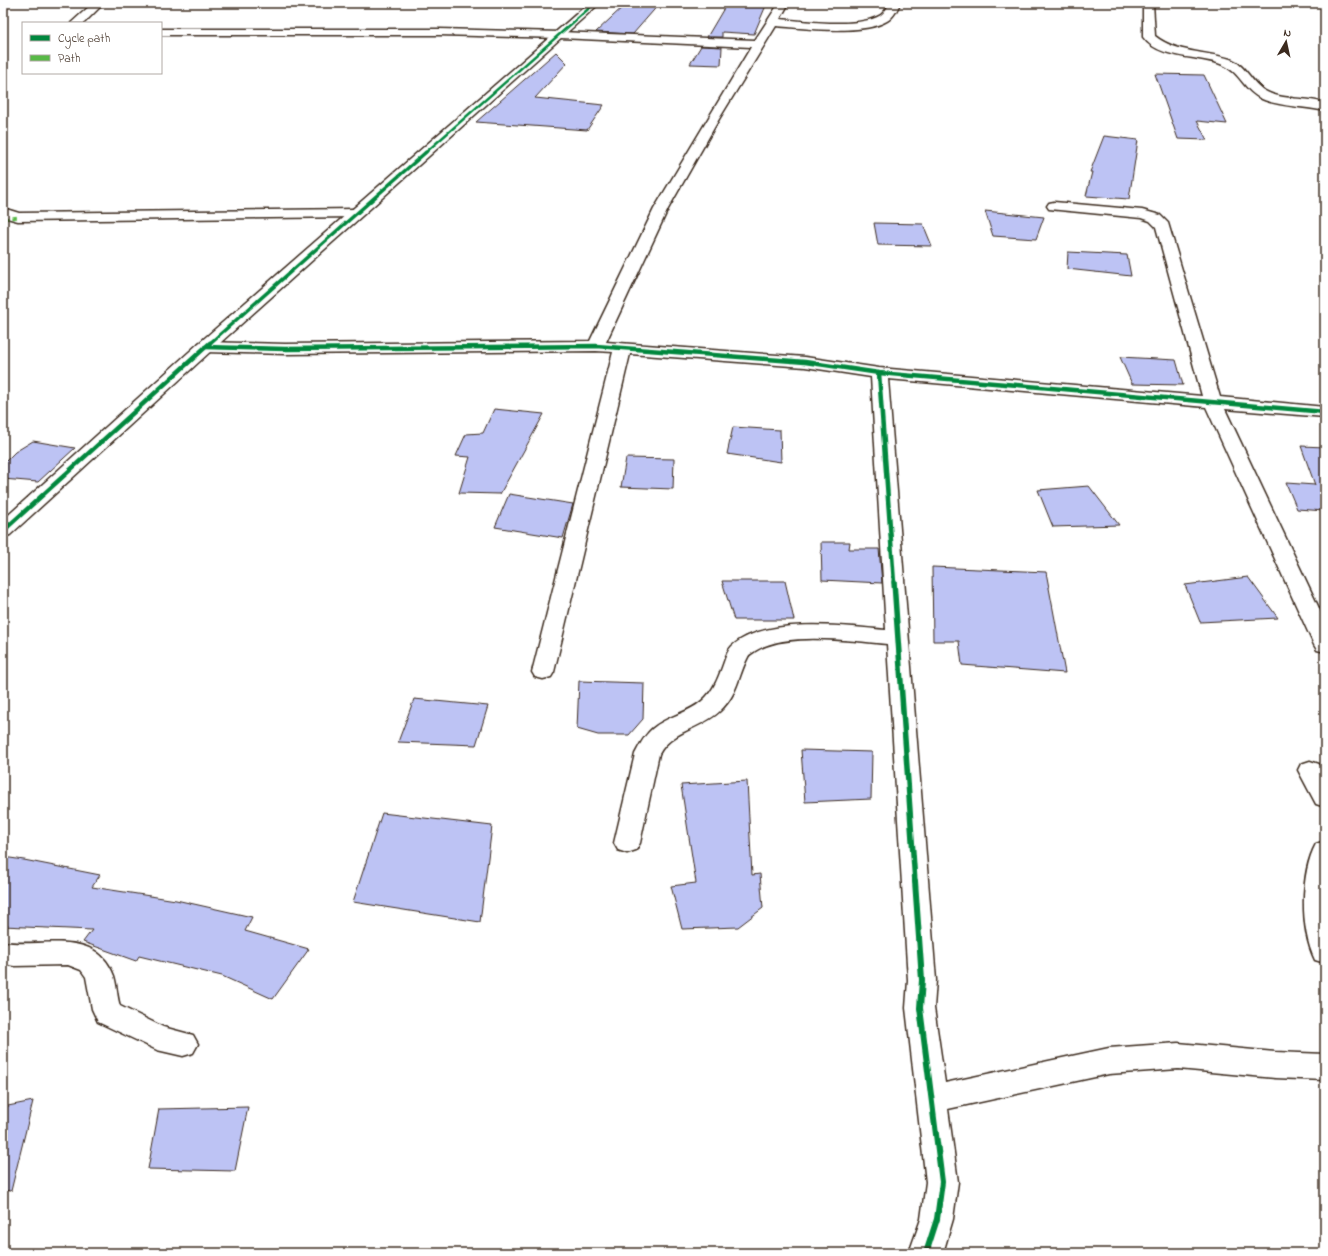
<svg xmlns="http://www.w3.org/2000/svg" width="1328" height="1256" viewBox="0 0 1328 1256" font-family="'Indie Flower',sans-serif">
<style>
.building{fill:#bdc3f4;stroke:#3b2a1e}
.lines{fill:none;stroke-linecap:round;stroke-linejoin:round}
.street-casing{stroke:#3b2a1e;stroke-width:3}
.secondary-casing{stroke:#3b2a1e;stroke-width:3}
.street{fill:#fff;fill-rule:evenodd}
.secondary{fill:#fff;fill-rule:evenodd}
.quiet{stroke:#58b947;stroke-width:3;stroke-dasharray:5.5 3;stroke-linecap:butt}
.cycleway-far4-casing{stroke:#fff;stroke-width:4}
.cycleway-far3-casing{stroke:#fff;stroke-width:5}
.cycleway-far2-casing{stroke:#fff;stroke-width:6}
.cycleway-far1-casing{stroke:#fff;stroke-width:8}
.cycleway-casing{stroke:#fff;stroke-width:9}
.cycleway-far4{stroke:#00873e;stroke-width:2.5}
.cycleway-far3{stroke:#00873e;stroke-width:3.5}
.cycleway-far2{stroke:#00873e;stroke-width:4.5}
.cycleway-far1{stroke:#00873e;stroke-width:5.5}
.cycleway{stroke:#00873e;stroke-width:6}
</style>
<rect width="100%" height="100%" fill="#fff"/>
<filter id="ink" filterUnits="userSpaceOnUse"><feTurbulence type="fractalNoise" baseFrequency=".025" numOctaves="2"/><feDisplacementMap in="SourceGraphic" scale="8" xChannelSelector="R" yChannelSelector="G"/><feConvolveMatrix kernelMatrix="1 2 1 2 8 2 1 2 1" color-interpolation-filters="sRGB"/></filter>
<g filter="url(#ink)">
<g class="building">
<path d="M627,3H660L633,34L596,32Z"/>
<path d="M727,3H767L754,34L722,32V37H707Z"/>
<path d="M701,46L722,47L721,65L690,64Z"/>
<path d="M556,52L567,63L535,98L604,105L587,130L476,122Z"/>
<path d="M1155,74L1204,75L1227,124L1197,121L1207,140L1178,139Z"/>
<path d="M1104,136L1138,140L1129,199L1086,196L1092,172H1090Z"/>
<path d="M985,211L1044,217L1036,239L993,236Z"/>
<path d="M874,223L923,224L932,246L878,245Z"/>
<path d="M1068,252L1127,255L1131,276L1067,269Z"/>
<path d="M1120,357L1176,360L1183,385L1132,384Z"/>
<path d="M494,409L544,414L500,494L459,493L470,457L456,456L466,434L483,433Z"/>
<path d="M733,427L780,430L781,462L727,454Z"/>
<path d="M33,441L75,448L38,482L3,479V464L15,452Z"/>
<path d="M1301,446L1325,447V511L1297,509L1286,483L1315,485Z"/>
<path d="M626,458L674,459L673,489L621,487Z"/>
<path d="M1089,486L1119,525L1053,527L1038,490Z"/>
<path d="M509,494L573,504L563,538L495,527Z"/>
<path d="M821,542H850L849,549H879L882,583L822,580Z"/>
<path d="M932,567L1046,572L1065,673L962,665L959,641H933Z"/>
<path d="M1248,577L1278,618L1200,622L1185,585Z"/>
<path d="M722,581H785L794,620H734Z"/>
<path d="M579,681L644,683L643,719L629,735H598L577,729Z"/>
<path d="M414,699L488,706L476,745L398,742Z"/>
<path d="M801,750L872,752L871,799L805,802Z"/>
<path d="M747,781L752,875L760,874L763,908L738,927L682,929L671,886L696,883L681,785Z"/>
<path d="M382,813L492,826L480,922L353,902Z"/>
<path d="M3,857L24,860L100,875L92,887L176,900L252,917L245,931L309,949L273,999L222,976L139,956L136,961L83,942L92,930L3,926Z"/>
<path d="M33,1101L11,1191L3,1190V1107Z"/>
<path d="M248,1107L235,1171L148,1169L159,1109Z"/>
</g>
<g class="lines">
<defs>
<g id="street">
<path d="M93,3H104L84,23H71Z"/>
<path d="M779,3H789L780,19C805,21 858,29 881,15C885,12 887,8 890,3H900C898,8 895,14 891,18C869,37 803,28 776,26L719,119L668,209L606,342L805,357L879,368L1202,396L1156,227L1150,221L1141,218L1049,209L1047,206L1049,203L1054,202L1142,210L1160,215L1168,223L1220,397L1325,407V417L1225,409L1325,621V652L1317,650L1314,645L1206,407L888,379L936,980L934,1008L945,1083L1109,1048L1178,1043L1275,1052L1325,1054V1080L1275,1078L1178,1069L1109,1074L948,1109L958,1182L953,1219L943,1253H909L921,1219L926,1182L906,1008L908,980L887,644C851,641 785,631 755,651C753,653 749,654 748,657C738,676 738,694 720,711C701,729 672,730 659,754L640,843L636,850L627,853L618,850L614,843L635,754C640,745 644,736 652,729C667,716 687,714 702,701C714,691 719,676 724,662C726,656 728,650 732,646C765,616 845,626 886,630L871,377L805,367L630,354L554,672L551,677L543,679L535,677L532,672L613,352L596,351L285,354L205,352L199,351L197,347L199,343L205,342L285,344L590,341L654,209L751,47L560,38L439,35H161V29H439L560,32L755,40Z"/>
<path d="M1143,3H1153L1155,36C1176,53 1205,51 1230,59C1246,65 1251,83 1265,91C1283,101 1306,97 1325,103V111C1304,106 1281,107 1262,99C1245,92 1240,72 1223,65C1200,55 1159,60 1143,37Z"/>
<path d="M3,208L19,213L356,209L361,210L363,213L361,216L356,217L18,221L3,217Z"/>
<path d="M1310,761L1319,764L1325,775V807L1316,804L1298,770L1301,764Z"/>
<path d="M1325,841V963L1315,960C1300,930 1300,873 1316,844Z"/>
<path d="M3,942C42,948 96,927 114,976C117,986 117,997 120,1006L163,1027L193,1035L198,1044L193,1053L183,1056L157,1050L98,1022L92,1009L86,977L81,970L68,965L14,966L3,964Z"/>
</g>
<path id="secondary" d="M589,3H600L211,351L10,535L3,537V520L199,343Z"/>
</defs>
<use href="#street" class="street-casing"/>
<use href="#secondary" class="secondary-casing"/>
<use href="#street" class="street"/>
<use href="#secondary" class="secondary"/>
<path class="quiet" d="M3,219L18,217"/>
<defs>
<path id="cycleway-far4" d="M425,153L595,3"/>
<path id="cycleway-far3" d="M209,344L426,152"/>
<g id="cycleway-far2">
<path d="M205,347L285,349L596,346L805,362L879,373L1325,412"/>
<path d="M879,373L894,583"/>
<path d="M3,531L210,343"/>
</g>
<path id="cycleway-far1" d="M894,582L915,882"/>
<path id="cycleway" d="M915,881L922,980L920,1008L942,1182L937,1219L926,1253"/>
</defs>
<use href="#cycleway-far4" class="cycleway-far4-casing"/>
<use href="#cycleway-far3" class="cycleway-far3-casing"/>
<use href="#cycleway-far2" class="cycleway-far2-casing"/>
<use href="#cycleway-far1" class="cycleway-far1-casing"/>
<use href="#cycleway" class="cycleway-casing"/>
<use href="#cycleway-far4" class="cycleway-far4"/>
<use href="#cycleway-far3" class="cycleway-far3"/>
<use href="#cycleway-far2" class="cycleway-far2"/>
<use href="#cycleway-far1" class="cycleway-far1"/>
<use href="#cycleway" class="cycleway"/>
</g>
</g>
<rect width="1328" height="1256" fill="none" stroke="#fff" stroke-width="16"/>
<rect x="8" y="8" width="1312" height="1240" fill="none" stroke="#3b2a1e" stroke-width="1.5" filter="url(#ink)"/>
<rect x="22" y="22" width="140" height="52" fill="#ffffff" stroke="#b1aaa5"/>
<rect x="30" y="35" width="20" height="6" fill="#00873e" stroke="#b1aaa5"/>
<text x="58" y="42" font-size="12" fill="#3b2a1e">Cycle path</text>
<rect x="30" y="55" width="20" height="6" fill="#58b947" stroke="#b1aaa5"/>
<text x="58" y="62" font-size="12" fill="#3b2a1e">Path</text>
<g transform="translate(1286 42) rotate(9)" stroke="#ffffff" stroke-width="3" paint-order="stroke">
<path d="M0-3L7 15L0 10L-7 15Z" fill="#3b2a1e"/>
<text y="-6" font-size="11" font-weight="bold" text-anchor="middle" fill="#3b2a1e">N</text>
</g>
</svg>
